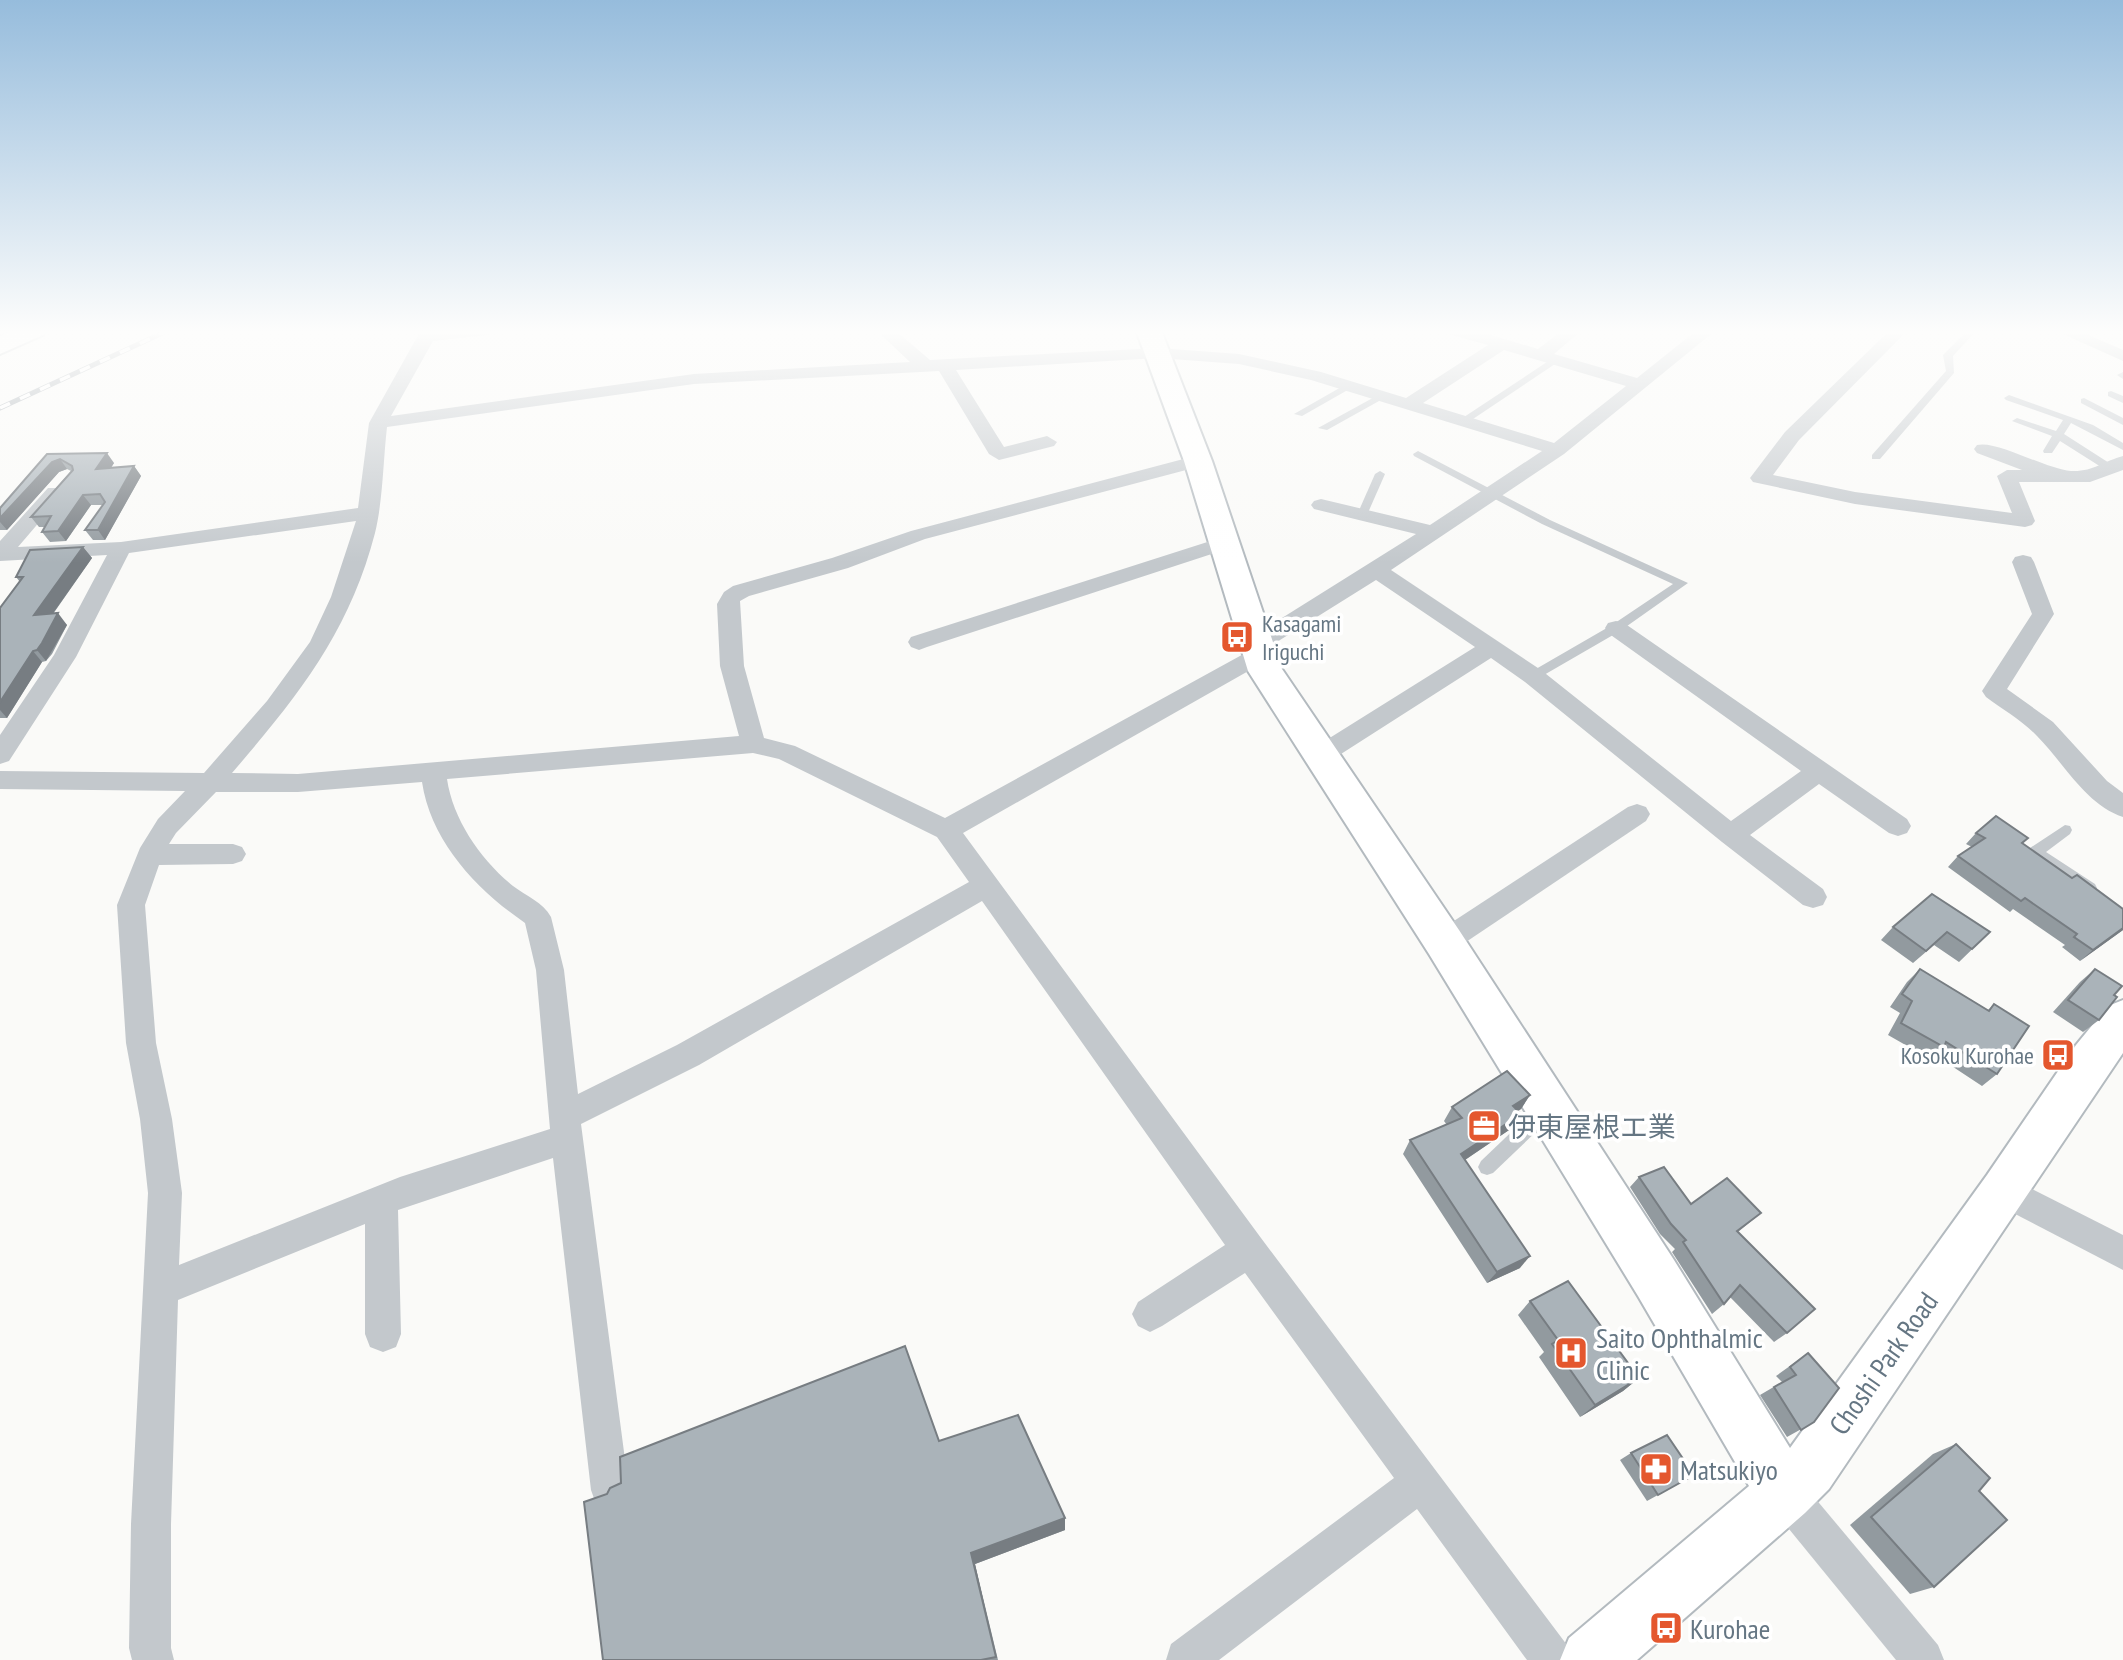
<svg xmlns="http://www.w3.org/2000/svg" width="2123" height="1660" viewBox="0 0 2123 1660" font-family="'PT Sans Narrow','Noto Sans JP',sans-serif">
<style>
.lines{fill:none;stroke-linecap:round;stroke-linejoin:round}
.secondary-casing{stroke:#b3babf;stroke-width:4}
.lane{fill:#c3c8cc;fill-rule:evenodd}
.street{fill:#c3c8cc;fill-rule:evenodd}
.secondary{fill:#fff;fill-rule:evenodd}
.rail-casing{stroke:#a2aab0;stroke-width:5}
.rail{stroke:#fff;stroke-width:3.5;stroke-dasharray:11;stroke-linecap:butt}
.wall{fill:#929a9f}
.shaded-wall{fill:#777d82}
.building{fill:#aab3b9;stroke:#777d82;stroke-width:2}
.labels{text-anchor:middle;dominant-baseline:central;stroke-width:7;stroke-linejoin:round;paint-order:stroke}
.poi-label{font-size:24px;fill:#657683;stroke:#fff;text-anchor:start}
.near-poi-label{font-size:28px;fill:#657683;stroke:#fff;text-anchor:start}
.near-street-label{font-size:28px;fill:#657683;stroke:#fff}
</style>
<rect width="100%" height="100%" fill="#fafaf8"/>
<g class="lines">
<defs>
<g id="secondary">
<path d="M13,330H46L43,335L0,354V336Z"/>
<path d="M1136,330H1161L1212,461L1282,669L1459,930L1674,1260L1790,1448L1987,1175L2076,1045L2108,1006L2123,1000V1053L1829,1489L1805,1513L1637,1660H1560L1569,1638L1749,1486L1638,1296L1429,954L1248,671L1184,461Z"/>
</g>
</defs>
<use href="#secondary" class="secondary-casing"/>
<g class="lane">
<path d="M1968,330H1977L1953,356L1954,373L1880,459H1872V455L1946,371L1943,355Z"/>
<path d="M1553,358L1561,360L1467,423L1458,421Z"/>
<path d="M2123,372V379L2117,375Z"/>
<path d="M1350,382L1355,385L1353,387L1302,416L1294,414Z"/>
<path d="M2111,391L2123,396V403L2108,396V392Z"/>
<path d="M1380,394L1388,396L1327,430L1318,428Z"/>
<path d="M2009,395L2093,425L2123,443V450L2071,423L2064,434L2117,468V472H2109L2060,441L2052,453H2044L2043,451L2052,436L2012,421L2017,418L2056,431L2063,420L2006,400L2004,398Z"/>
<path d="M2084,398L2123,418V425L2081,403V399Z"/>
<path d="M1418,451L1550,520L1688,583L1620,631L1537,679H1529L1527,676L1529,673L1612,625L1673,584L1542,524L1414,456L1413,454Z"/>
<path d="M1380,471L1385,474L1367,515L1362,518L1358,517L1357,515L1375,474Z"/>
<path d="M2065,825L2070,826L2072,830L2070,834L2046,852L2095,884L2097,888L2095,892H2085L2030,856L2028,852L2030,848Z"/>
<path d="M1533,1115L1539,1117L1541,1123L1539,1129L1493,1173L1487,1175L1481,1173L1478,1167L1481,1161L1527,1117Z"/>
</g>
<g class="street">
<path d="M421,330H496L488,335L433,341L391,416L694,374L910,362L876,330H895L930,360L1158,348L1239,354L1321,372L1406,398L1488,345L1448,334L1446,330H1474L1538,349L1563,330H1582L1554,354L1637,378L1697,330H1716L1564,454L1391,570L1541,670L1731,821L1801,771L1608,633L1605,628L1608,623L1616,621L1624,623L1907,819L1911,826L1907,833L1898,836L1889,833L1819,784L1750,835L1823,889L1827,897L1823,905L1813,908L1803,905L1722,842L1525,682L1491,658L1330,761L1321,764L1312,761L1309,755L1312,749L1475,647L1376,580L1264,650L1270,656L1266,661L963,833L1261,1238L1567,1645L1573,1660H1527L1417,1509L1219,1660H1166L1171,1644L1394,1478L1245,1273L1162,1326L1150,1332L1138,1326L1132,1314L1138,1302L1225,1245L982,901L699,1065L581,1124L629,1490L624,1504L610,1509L596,1504L591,1490L553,1158L398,1210L401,1334L396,1347L383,1352L370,1347L365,1334V1224L178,1300L171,1524V1648L174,1660H132L129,1648L131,1524L148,1193L140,1119L126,1043L117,905L140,848L158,819L185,791L0,789V771L204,773L267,701L310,642L331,597L356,521L129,553L76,657L9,761L0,764V735L54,655L107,555L0,561V541L48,488H62L65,492L18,547L121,542L358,508L369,423ZM1504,350L1626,386L1554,443L1423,403ZM1158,358L1239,364L1311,380L1542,451L1430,525L1321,499L1314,501L1311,505L1314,509L1416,534L1247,640L1244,645L1249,651L945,818L795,746L764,738L744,666L740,601L749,596L848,568L925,539L1205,465L1208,461L1205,457H1191L911,531L832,558L733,586L724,592L717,604L720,666L739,736L298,774L232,773C298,696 349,633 375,533C383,500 383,462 387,427L694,384L939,371L989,454L999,460L1054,446L1057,442L1047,436L1004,447L956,370ZM753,753L779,759L937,837L969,882L677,1045L578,1094L564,970L551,917C543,902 526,896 513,886C481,860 453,820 447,779ZM422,782C431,842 477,890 525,923L536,970L550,1129L400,1177L179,1265L182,1193L172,1119L156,1043L145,905L159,865L233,864L242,861L246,854L242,847L233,844H169L176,833L216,792H298Z"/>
<path d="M1890,330H1908L1799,440L1773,475L1855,492L2012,513L1997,476L2007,470H2022L1977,453L1974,449L1977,445C1997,440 2045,469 2071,471C2093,472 2104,461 2123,456V470L2090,482H2019L2035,521L2032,525L2025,527L1855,504L1753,482L1750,478L1785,432Z"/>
<path d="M2054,330H2077L2123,350V361Z"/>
<path d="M1223,537L1230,538L1233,543L1230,548L927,647L919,650L911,647L908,642L911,637Z"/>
<path d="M2023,555L2031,557L2034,562L2054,614L2007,689L2053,722L2107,781L2123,793V817C2086,805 2063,762 2037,736C2023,721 2002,709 1986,697L1982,691L2032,614L2012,562L2015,557Z"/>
<path d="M1637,804L1646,807L1650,814L1646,821L1454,950L1444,954L1434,950L1430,942L1434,934L1628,807Z"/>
<path d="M2004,1175L2123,1235V1270L1992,1202L1988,1191L1992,1180Z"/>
<path d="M1785,1474L1799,1479L1938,1645L1944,1660H1896L1771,1507L1766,1493L1771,1479Z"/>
</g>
<use href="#secondary" class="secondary"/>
<defs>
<path id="rail" d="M0,408L169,330"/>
</defs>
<use href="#rail" class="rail-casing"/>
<use href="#rail" class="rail"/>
</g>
<g class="wall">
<path d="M47,454L114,463L111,468L134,466L141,476L105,540H93L85,530L103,505H91L66,541L50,542L42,532L45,527H39L31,517L71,471L67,469L59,472L7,530H0V508Z"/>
<path d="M83,547L92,558L53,614L67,625L52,654L46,661L42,662L7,718H0V608L20,582L16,577Z"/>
<path d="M1976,833L2023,844L2072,878L2123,909V930L2080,961L2062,947L2065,945L2013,909L2010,912L1948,867L1958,856L1972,847L1966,844Z"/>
<path d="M1893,927L1990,932L1959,962L1934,945L1913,963L1881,940Z"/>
<path d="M1920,969L1988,1010L1994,1004L1997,1074L1982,1086L1935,1055L1930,1059L1888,1035L1900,1013L1890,1007L1907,982Z"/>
<path d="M2095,969L2114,995L2099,1020L2083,1032L2053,1012L2080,982Z"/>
<path d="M1530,1095L1521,1109L1518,1111L1521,1114L1512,1128L1465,1160L1520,1268L1487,1283L1403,1154L1410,1140L1447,1125L1444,1121L1452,1107Z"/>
<path d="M1639,1177L1691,1204L1761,1213L1738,1232L1787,1333L1774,1342L1730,1297L1724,1304L1712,1314L1672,1252L1675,1249L1660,1234L1630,1187Z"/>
<path d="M1530,1301L1639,1378L1623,1391L1580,1417L1539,1357L1544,1352L1518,1315Z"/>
<path d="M1808,1353L1814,1422L1787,1437L1760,1395L1782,1382L1776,1376Z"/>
<path d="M939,1441L1065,1518V1530L975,1564L998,1660H603Z"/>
<path d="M1956,1444L1979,1491L1934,1587L1910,1594L1850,1525L1933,1454Z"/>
<path d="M1631,1453L1694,1475L1647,1501L1620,1460Z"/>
</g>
<g class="shaded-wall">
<path d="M107,453L114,463L103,479L96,469Z"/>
<path d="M60,459L67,469L59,472L7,530L0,522V518L52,462Z"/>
<path d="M134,466L141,476L105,540L98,530Z"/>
<path d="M83,495L91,505L66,541L58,531Z"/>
<path d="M83,547L92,558L44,626L34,615Z"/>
<path d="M58,613L67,625L46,661L37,650Z"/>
<path d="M33,651L42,662L7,718L0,710V702Z"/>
<path d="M2123,928V930L2080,961L2093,950Z"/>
<path d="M1530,1095L1521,1109L1504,1120L1513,1106Z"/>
<path d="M1521,1114L1512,1128L1453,1168L1461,1154Z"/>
<path d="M1530,1256L1520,1268L1487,1283L1497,1272Z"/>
<path d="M1639,1378L1623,1391L1580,1417L1595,1405Z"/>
<path d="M1065,1518V1530L975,1564L997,1660L971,1553Z"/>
</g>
<g class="building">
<path d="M107,453L96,469L134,466L98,530H85L105,502L100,494L83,495L58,531L42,532L51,516L31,517L73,470L72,466L60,459L52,462L0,518V508L47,454Z"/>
<path d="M83,547L34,615L58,613L42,643L37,650L33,651L0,702V608L23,577H16L30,550Z"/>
<path d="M1996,816L2028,838L2022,843L2072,878L2077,875L2123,909V928L2093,950L2074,937L2077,934L2025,898L2021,901L1958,856L1985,838L1976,833Z"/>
<path d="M1932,894L1990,932L1972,949L1947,932L1926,951L1893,927Z"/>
<path d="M1920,969L1989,1011L1994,1004L2029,1026L1997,1074L1946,1042L1944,1047L1901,1023L1912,1001L1902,994Z"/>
<path d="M2095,969L2122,986L2114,995L2117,997L2099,1020L2068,1000Z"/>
<path d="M1507,1071L1530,1095L1513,1106L1521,1114L1461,1154L1530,1256L1497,1272L1410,1140L1462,1118L1452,1107Z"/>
<path d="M1664,1167L1691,1204L1727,1178L1761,1213L1737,1231L1815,1309L1787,1333L1740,1285L1724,1304L1683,1242L1686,1240L1671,1224L1639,1177Z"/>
<path d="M1568,1281L1639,1378L1595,1405L1552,1344L1558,1340L1530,1301Z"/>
<path d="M905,1346L939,1441L1018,1415L1065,1518L971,1553L996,1657L981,1660H603L584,1502L607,1494L610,1488L621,1483L620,1457Z"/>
<path d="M1808,1353L1839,1388L1814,1422L1801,1430L1774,1387L1796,1375L1790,1367Z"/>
<path d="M1667,1435L1694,1475L1658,1495L1631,1453Z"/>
<path d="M1956,1444L1990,1478L1979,1491L2007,1520L1934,1587L1871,1517Z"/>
</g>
<linearGradient id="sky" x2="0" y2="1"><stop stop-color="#96bcdc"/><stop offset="0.59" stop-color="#fdfdfc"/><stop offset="1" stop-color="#fdfdfc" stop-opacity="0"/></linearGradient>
<rect width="2123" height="563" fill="url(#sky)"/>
<defs>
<symbol id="bus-square" viewBox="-11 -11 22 22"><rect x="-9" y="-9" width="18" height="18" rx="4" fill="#e4572e" stroke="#fff"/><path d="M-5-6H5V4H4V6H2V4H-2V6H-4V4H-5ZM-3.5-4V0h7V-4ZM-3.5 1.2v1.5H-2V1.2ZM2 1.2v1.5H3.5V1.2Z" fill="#fff"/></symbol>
<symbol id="office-square" viewBox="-11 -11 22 22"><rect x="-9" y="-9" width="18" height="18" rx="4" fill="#e4572e" stroke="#fff"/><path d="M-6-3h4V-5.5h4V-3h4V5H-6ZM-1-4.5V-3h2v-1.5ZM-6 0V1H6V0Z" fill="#fff"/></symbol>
<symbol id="hospital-square" viewBox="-11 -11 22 22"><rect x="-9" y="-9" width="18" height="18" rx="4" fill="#e4572e" stroke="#fff"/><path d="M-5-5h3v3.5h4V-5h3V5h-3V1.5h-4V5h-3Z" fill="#fff"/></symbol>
<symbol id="pharmacy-square" viewBox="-11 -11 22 22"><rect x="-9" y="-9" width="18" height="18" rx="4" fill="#e4572e" stroke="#fff"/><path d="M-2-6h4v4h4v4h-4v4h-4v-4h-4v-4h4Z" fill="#fff"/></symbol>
</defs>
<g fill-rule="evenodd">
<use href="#bus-square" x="1218" y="618" width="38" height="38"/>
<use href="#bus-square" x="2039" y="1036" width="38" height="38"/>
<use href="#office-square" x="1465" y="1107" width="38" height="38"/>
<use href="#hospital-square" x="1552" y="1334" width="38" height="38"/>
<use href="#pharmacy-square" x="1637" y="1450" width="38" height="38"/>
<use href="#bus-square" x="1647" y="1609" width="38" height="38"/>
</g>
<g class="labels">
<g class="poi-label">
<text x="1262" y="623">Kasagami<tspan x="1262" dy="28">Iriguchi</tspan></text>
<text x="2034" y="1055" text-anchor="end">Kosoku Kurohae</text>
</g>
<g class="near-poi-label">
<text x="1508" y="1126">伊東屋根エ業</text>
<text x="1596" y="1337">Saito Ophthalmic<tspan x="1596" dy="32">Clinic</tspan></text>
<text x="1680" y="1469">Matsukiyo</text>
<text x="1690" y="1628">Kurohae</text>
</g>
<g class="near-street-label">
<text transform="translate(1883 1363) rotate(-55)">Choshi Park Road</text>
</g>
</g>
</svg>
